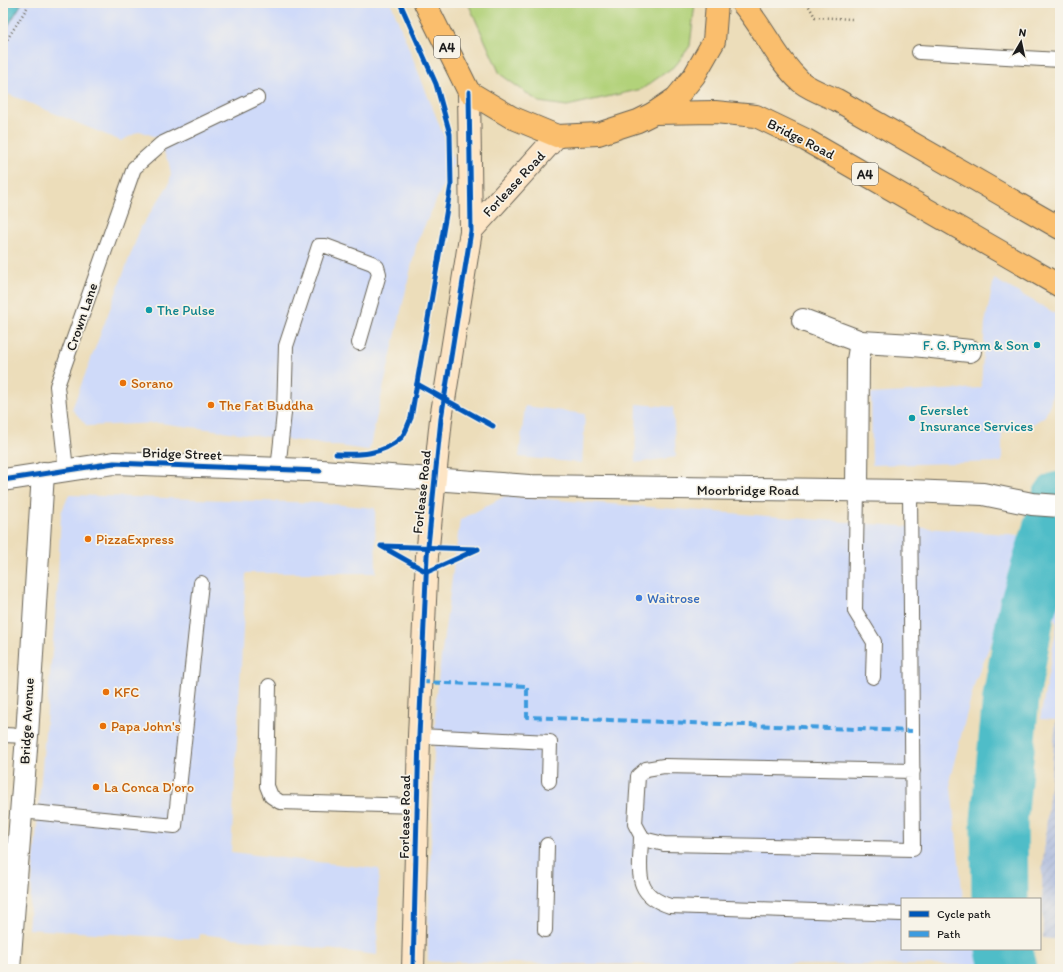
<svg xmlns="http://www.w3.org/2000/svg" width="1063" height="972" viewBox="0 0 1063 972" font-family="Itim,sans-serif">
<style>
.built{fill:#cfdaf9}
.industrial{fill:url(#industrial-furrows)}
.grass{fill:#b2d27a;stroke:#67774b}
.water{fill:#50bdc8;stroke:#366c72}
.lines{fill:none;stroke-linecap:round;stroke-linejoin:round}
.river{stroke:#50bdc8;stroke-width:57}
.lane-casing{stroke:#656053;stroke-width:16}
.street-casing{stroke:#656053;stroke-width:24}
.secondary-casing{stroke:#656053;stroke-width:24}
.primary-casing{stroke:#656053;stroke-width:24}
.path{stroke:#656053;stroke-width:2.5;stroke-dasharray:1 3;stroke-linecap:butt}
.lane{stroke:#fff;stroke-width:14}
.street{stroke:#fff;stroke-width:22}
.secondary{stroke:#fde5c5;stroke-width:22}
.primary{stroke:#fabe6d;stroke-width:22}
.quiet{stroke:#3c9bdf;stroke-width:4;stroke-dasharray:8 4;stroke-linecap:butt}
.cycleway-casing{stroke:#f7f3e8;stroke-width:8}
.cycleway{stroke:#0057b8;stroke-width:5}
.culture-dot{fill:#0f9aa8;stroke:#f7f3e8;stroke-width:1.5}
.food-dot{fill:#e8710a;stroke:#f7f3e8;stroke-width:1.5}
.shop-dot{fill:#3f7fe0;stroke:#f7f3e8;stroke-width:1.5}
.labels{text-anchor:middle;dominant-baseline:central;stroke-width:3.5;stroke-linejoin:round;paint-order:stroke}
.shield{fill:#f7f3e8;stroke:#5e5c59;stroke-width:1}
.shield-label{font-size:13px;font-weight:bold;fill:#1c1c1c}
.street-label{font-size:14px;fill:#1c1c1c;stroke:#f7f3e8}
.culture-label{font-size:14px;fill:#0d838f;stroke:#f7f3e8;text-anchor:start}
.food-label{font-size:14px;fill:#c56008;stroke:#f7f3e8;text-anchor:start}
.shop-label{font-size:14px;fill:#366cbe;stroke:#f7f3e8;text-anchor:start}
</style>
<defs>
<pattern id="industrial-furrows" width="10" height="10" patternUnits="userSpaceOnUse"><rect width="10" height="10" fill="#bac4de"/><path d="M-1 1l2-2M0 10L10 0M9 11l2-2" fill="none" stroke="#9fa8be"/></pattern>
</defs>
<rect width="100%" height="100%" fill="#f7f3e8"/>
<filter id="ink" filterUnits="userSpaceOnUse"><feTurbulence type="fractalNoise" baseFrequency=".025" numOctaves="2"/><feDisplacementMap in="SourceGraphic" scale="8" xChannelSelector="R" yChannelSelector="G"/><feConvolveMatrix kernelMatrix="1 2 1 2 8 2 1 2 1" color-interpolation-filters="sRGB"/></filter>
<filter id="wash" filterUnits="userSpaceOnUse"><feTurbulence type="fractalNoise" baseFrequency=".012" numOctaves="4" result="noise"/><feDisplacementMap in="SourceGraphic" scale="16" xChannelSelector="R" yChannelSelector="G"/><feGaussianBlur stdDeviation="0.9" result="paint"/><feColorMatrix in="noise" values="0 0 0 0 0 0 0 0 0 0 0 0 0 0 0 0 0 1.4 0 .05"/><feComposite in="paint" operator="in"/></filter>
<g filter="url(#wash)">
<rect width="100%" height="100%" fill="#ecddba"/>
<g class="built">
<path d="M17,3H391L454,162L417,242L369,450L160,423L87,426L72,409L141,227L169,184L171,175L169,163L156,137L140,131L121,141L3,92V25Z"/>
<path d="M994,279L1060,316V362L1050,405L1045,416L1033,424L1002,433V462L872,465L871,394L981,388L985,323Z"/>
<path d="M637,404L673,407L676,457L635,463Z"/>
<path d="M525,406L585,414L582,463L519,457Z"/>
<path d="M69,495L321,503L375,508L376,573H246L231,852L379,869L377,955L200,934L199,939L28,929L57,595L61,513Z"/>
<path d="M505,496L1019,535L1013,590L975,682L950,778L963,899H902V949H976L981,965L557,964L428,961V934L436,694L460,520Z"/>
<path d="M1058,548H1060V719L1056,720L1040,719L1057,625L1049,599Z"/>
</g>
<path class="industrial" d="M1060,719V940L1043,938L1042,873L1056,720Z"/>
<path class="grass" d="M468,3H695L690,46L676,65L642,89L567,106L539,102L500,74Z"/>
<path class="water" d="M3,3H22L3,34Z"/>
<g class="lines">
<g class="river">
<path d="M1000,899L999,821L1011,698L1027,609L1060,500"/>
<path d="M1004,949L1009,969"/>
</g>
</g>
</g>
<g filter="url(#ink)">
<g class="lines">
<defs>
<g id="lane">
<path d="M919,52L1060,60"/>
<path d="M66,470L57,386L134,168L161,144L257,98"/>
<path d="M278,470L284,413L286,346L319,246H326L372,263L377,267L379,274L359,343"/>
<path d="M857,490L855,611L874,642L873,677"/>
<path d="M910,491L913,849L664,844L643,839L635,824L638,776L646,769L664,766L913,771"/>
<path d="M269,686L267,786L271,796L280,802L417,806"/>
<path d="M3,735L27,736"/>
<path d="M419,736L550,742L549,781"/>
<path d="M21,811L175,826L201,583"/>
<path d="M641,835C641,869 631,894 670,906L902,914"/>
<path d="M545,930L547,845"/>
</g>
<g id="street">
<path d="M803,320L861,342L913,345L970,351"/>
<path d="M3,480L114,463L308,470L529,486L910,491L983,494L1032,504L1060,506"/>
<path d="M857,490L858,360L861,342"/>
<path d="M9,969L27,736L43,473"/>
</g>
<g id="secondary">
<path d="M471,231L557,136"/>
<path d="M413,969L419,736L427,556L441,419L471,231L469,92"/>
</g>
<g id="primary">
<path d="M425,3L469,92L511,117L557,136L598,134L638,121L654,113L676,98L694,76L714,41L717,3"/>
<path d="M742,3C764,28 776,59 801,82C811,90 826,95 837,100L1060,228"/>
<path d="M654,113L715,112L756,116L806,140L1060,286"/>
</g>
</defs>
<use href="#lane" class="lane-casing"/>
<use href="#street" class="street-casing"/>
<use href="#secondary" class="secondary-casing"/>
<use href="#primary" class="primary-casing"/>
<g class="path">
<path d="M807,3L815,17L852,19"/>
<path d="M3,46L30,3"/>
</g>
<use href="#lane" class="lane"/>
<use href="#street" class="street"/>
<use href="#secondary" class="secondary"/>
<use href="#primary" class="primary"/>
<path class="quiet" d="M421,682L527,686V717L912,731"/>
<defs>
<g id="cycleway">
<path d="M417,384L493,426"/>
<path d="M336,454C360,455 382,455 401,438C406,433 408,424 411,418L451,185L450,134L436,84L400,3"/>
<path d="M3,480L114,463L320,471"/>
<path d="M381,546L427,572L478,549"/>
<path d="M383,546L475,549"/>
<path d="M413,969L419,736L427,556L441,419L471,231L469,92"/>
</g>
</defs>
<use href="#cycleway" class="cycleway-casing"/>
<use href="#cycleway" class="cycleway"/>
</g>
</g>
<g class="culture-dot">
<circle cx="149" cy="310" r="4"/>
<circle cx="1037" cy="345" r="4"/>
<circle cx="912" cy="418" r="4"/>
</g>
<g class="food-dot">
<circle cx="123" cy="383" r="4"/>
<circle cx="211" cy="405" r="4"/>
<circle cx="88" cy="539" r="4"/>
<circle cx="106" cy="692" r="4"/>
<circle cx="103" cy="726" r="4"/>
<circle cx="96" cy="787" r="4"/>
</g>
<circle class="shop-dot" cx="639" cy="598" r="4"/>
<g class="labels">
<g class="shield">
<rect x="434" y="36" width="26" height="22" rx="3"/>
<rect x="852" y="163" width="26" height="22" rx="3"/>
</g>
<g class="shield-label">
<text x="447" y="47">A4</text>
<text x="865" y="174">A4</text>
</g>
<g class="street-label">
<text transform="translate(801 139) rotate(27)">Bridge Road</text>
<text transform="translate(514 184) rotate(-47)">Forlease Road</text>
<text transform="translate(82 317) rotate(-71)">Crown Lane</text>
<text transform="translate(182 454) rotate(2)">Bridge Street</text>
<text x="748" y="490">Moorbridge Road</text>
<text transform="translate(422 492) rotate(-84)">Forlease Road</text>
<text transform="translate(27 721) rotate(-87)">Bridge Avenue</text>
<text transform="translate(405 817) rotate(-89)">Forlease Road</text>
</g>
<g class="culture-label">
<text x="157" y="310">The Pulse</text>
<text x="1029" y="345" text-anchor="end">F. G. Pymm &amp; Son</text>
<text x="920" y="410">Everslet<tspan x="920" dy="16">Insurance Services</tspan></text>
</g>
<g class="food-label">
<text x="131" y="383">Sorano</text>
<text x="219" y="405">The Fat Buddha</text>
<text x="96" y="539">PizzaExpress</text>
<text x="114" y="692">KFC</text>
<text x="111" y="726">Papa John's</text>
<text x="104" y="787">La Conca D'oro</text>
</g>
<g class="shop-label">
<text x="647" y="598">Waitrose</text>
</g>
</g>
<rect width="1063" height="972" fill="none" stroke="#f7f3e8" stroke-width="16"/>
<rect x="901" y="898" width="140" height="52" fill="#f7f3e8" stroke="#9f9d96"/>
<rect x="909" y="911" width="20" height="6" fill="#0057b8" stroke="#9f9d96"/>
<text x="937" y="918" font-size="12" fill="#1c1c1c">Cycle path</text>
<rect x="909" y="931" width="20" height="6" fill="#3c9bdf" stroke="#9f9d96"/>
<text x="937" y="938" font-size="12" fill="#1c1c1c">Path</text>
<g transform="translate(1021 42) rotate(9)" stroke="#f7f3e8" stroke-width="3" paint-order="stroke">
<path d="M0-3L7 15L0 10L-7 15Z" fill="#1c1c1c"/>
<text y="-6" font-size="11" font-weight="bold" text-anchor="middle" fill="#1c1c1c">N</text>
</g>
</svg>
